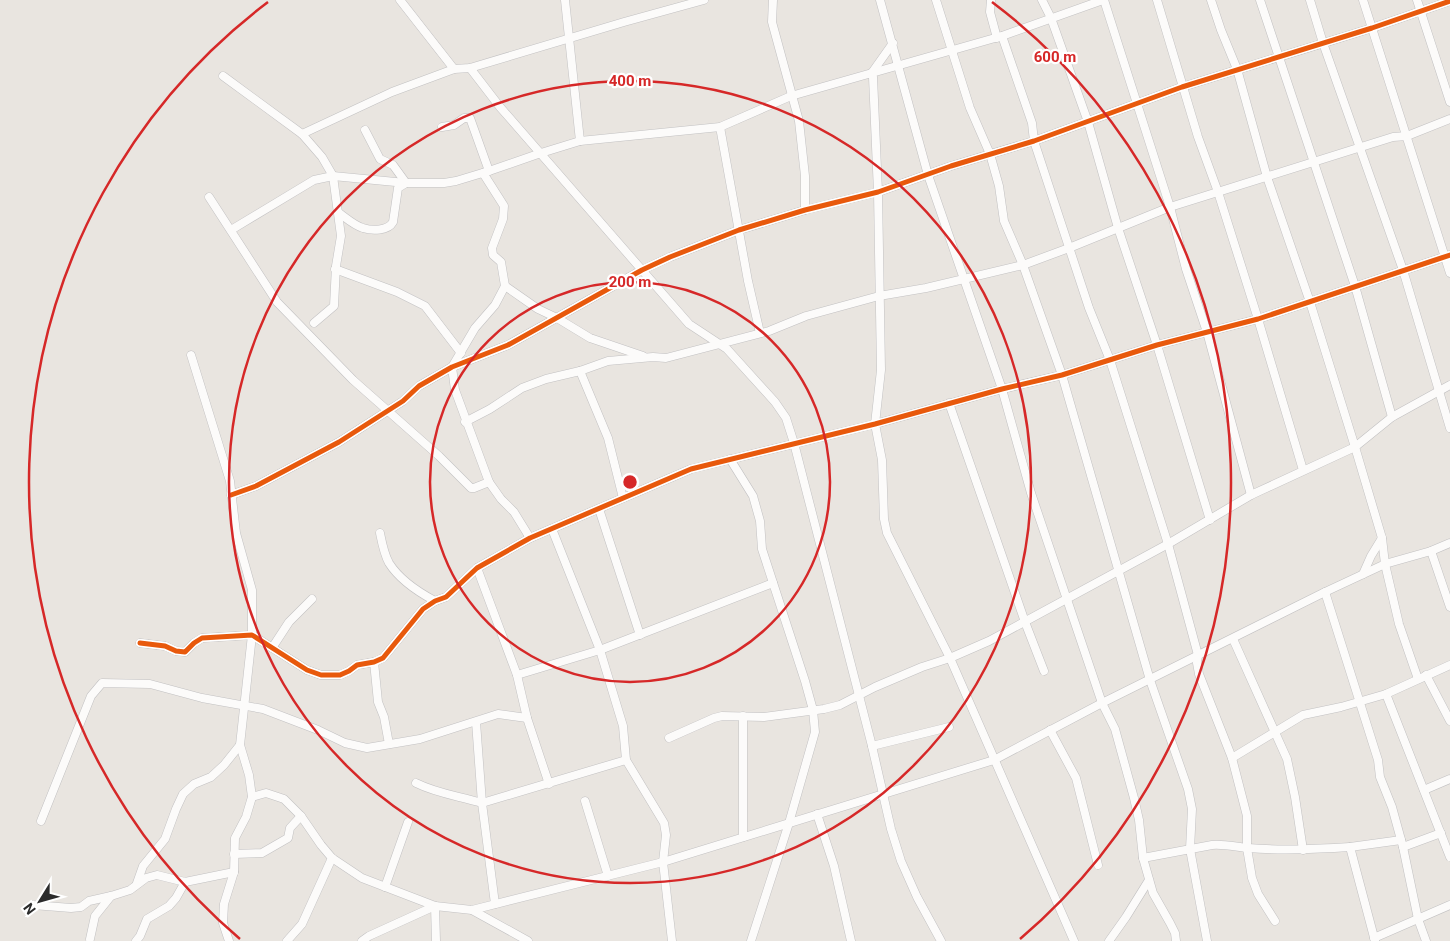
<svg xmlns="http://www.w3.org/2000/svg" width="1450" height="941" viewBox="0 0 1450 941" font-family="Roboto,sans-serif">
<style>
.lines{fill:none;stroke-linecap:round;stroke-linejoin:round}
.minor-casing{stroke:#c2c1c2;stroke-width:9}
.minor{stroke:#fcfbfa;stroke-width:8}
.cycleway-casing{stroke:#fff;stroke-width:8}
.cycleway{stroke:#e8590c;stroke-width:5}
.ring{fill:none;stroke:#d62828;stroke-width:2.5}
.centre{fill:#d62828;stroke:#fff;stroke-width:2.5}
.ring-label{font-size:15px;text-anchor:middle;font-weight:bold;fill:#d62828;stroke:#fff;stroke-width:4.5;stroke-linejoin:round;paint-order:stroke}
</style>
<rect width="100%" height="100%" fill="#e9e5e0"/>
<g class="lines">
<defs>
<g id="minor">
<path d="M400,0L454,69"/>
<path d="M565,0L580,141"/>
<path d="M773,0L772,22L799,121L805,176V210"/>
<path d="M880,0L928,175L1002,389L1031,493L1102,703L1115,729L1134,798L1139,820L1143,858L1153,893L1170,923L1175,933L1176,941"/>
<path d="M936,0L970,108L990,154L999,186L1004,221L1023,265L1062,375L1150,680L1188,789L1192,809L1190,849L1207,941"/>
<path d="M991,0L990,12L997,38"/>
<path d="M1042,0L1051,18L1088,122L1118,228L1157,345L1210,520"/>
<path d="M1104,0L1170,207L1186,269L1207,332L1251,495"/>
<path d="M1157,0L1198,137L1218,192L1258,319L1303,470"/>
<path d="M1211,0L1221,30L1237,69L1267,177L1310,302L1355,447L1382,538L1385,564L1399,624L1418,679"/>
<path d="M1260,0L1355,286L1392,417"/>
<path d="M1310,0L1323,43L1403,270L1450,428"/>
<path d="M1363,0L1450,273"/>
<path d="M1417,0L1450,102"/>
<path d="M1002,36L1032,123L1034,141L1089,308L1110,360L1168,544L1198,655L1197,663L1199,674L1232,758L1247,816V848L1252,878L1258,894L1275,921"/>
<path d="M470,68L500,107L689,324L727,349L775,402L786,418L794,443L872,746L891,829L901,861L917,897L941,941"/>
<path d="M871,74L873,77L878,192L881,370L875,424L882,460L884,519L887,533L950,658L1074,941"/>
<path d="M871,74L893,43"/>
<path d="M223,76L302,134L322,157L333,176L341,236L336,266L334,306L314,323"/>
<path d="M442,127L454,125L464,118H470L489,171"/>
<path d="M720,127L748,281L760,333"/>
<path d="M302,134L392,92L454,69L470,68L624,22L704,0"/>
<path d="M483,173L504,206L503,219L492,248L493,255L501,262L505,286L495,305L475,328L452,367L455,390L489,482L501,499L514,512L530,538"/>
<path d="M209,197L277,302L353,380L439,456L471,488H474L489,482"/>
<path d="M339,213C346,218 355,226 363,228C372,231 388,231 393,222L398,188L406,183L393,165L380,159L365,130"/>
<path d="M231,230L314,180L333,176L406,183H444L456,181L489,171L541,153L580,141L720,127L791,96L1002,36L1103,0"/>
<path d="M335,269L397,292L425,306L461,353"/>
<path d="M505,286L538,309L557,318L590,338L643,356"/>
<path d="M191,355L230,481L236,533L252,590V635L240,745L249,775L252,797L246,817L235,838L234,872L224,904L223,923L229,941"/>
<path d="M580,371L608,438L623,498"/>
<path d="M949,403L1025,622L1044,671"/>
<path d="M465,422L490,409L522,388L546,379L580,371L608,361L653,357L666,358L769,331L806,316L879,296L926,288L1023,265L1069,248L1170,207L1393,137L1407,136L1450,119"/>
<path d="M730,459L753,496L760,521L762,549L805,681L813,710L815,732L789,823L751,941"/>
<path d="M231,495L256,486L339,442L403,401L419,386L452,367L508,345L642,270L670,257L739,230L805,210L878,192L951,166L1034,141L1182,87L1372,28L1450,1"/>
<path d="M599,509L640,635"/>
<path d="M552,529L600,650L623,726L626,760L664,823L666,835L663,862L672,941"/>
<path d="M380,533C382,543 384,554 389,563C399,579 420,593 435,601"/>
<path d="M1431,551L1450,607"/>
<path d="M477,568L517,675L527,718L549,784"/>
<path d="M1363,574L1371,556L1382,538"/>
<path d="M1325,592L1378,760L1380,777L1392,807L1403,847L1418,919L1426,941"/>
<path d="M1233,639L1287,759L1295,797L1303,850"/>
<path d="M140,643L165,646L176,651L185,652L194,643L202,638L252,635L307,670L321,675H340L349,671L357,665L374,662L383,658L423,609L435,601L446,597L477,568L530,538L691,469L875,424L1002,389L1062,375L1157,345L1258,319L1450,255"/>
<path d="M272,648L289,622L312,599"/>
<path d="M374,662L378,702L384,717L389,744"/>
<path d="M517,675L600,650L773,583"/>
<path d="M1426,675L1450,721"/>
<path d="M1386,694L1450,857"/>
<path d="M476,722L482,803L495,904"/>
<path d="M1050,730L1076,778L1098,865"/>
<path d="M669,738L714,718L722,716L764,717L824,709L840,705L875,687L922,667L950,658L989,641L1168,544L1251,495L1355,447L1392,417L1450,385"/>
<path d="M872,746L949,727"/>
<path d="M1232,758L1303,715L1341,707L1386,694L1450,665"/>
<path d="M416,783C438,794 460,796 482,803L626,760"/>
<path d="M1424,790L1450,779"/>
<path d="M252,797L266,793L284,799L301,816L321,845L332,858L362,878L435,906L472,910L663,862L994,760L1102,703L1325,592L1385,564L1431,551L1450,543"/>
<path d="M585,801L608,876"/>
<path d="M817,814L834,866L851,941"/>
<path d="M41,821L91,696L102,683L150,684L202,698L263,709L318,730L345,743L367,748L420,739L498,714L527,718"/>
<path d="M743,837V716"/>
<path d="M1403,847L1441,833"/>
<path d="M234,854L262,853L288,838L290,828L301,816"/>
<path d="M1143,858L1212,845C1225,844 1236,847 1248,848C1282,851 1316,849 1350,847"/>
<path d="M137,883L143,866L165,839L176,809L183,794L194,784L211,777L224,765L240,745"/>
<path d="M385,887L408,822"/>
<path d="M33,905L71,908L81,907L89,901L111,896L130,890L146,878L157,875L185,882L234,872"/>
<path d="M435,906L436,941"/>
<path d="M472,910L528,941"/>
<path d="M1374,938L1450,905"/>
<path d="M90,939L95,916L111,896"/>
<path d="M136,941L140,936L147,919L169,906L176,898L185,882"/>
<path d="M287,941L302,924L332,858"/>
<path d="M362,941L369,936L435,906"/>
<path d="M1109,941L1126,917L1149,880"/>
<path d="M1375,941L1350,847L1401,840"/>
</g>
</defs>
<use href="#minor" class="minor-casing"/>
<use href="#minor" class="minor"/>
<defs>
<g id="cycleway">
<path d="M231,495L256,486L339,442L403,401L419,386L452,367L508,345L642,270L670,257L739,230L805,210L878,192L951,166L1034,141L1182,87L1372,28L1450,1"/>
<path d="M140,643L165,646L176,651L185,652L194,643L202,638L252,635L307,670L321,675H340L349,671L357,665L374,662L383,658L423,609L435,601L446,597L477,568L530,538L691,469L875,424L1002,389L1062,375L1157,345L1258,319L1450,255"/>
</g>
</defs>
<use href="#cycleway" class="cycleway-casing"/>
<use href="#cycleway" class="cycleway"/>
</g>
<g class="ring">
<circle cx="630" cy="482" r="200"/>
<circle cx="630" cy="482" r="401"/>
<path d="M240 939A601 601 0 0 1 268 2M992 2A601 601 0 0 1 1020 939"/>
</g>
<circle cx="630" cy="482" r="8" class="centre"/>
<g class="ring-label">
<text x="1055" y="62">600 m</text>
<text x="630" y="86">400 m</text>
<text x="630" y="287">200 m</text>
</g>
<g transform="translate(40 901) rotate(233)" stroke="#ffffff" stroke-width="4" paint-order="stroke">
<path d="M0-4L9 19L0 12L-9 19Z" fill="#2b2b2b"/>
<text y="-8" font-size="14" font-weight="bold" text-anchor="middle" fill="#2b2b2b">N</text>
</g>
</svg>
